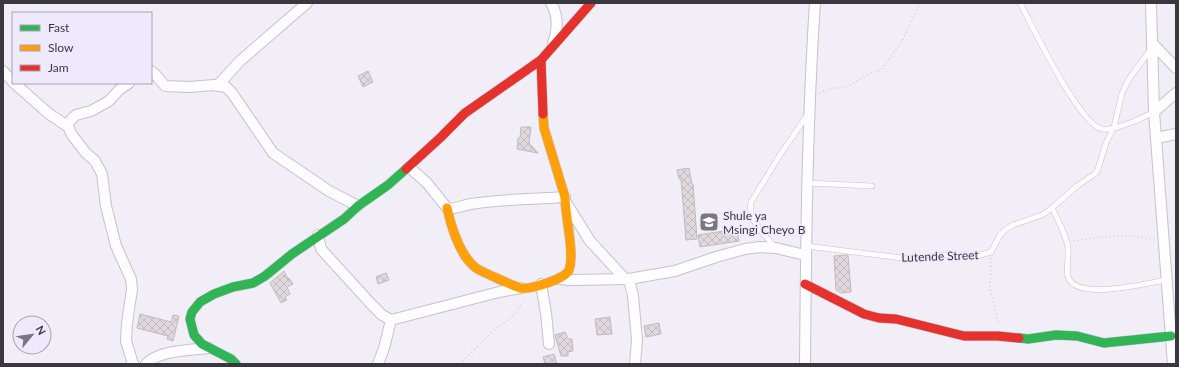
<svg xmlns="http://www.w3.org/2000/svg" width="1179" height="367" viewBox="0 0 1179 367" font-family="Lato,sans-serif">
<style>
.building{fill:url(#building-cross-hatch);stroke:#c1bbbe}
.lines{fill:none;stroke-linecap:round;stroke-linejoin:round}
.lane-casing{stroke:#c5c2cb;stroke-width:6}
.street-casing{stroke:#c5c2cb;stroke-width:12}
.fast-casing{stroke:#c5c2cb;stroke-width:10}
.slow-casing{stroke:#c5c2cb;stroke-width:10}
.jam-casing{stroke:#c5c2cb;stroke-width:10}
.path{stroke:#d0cfd3;stroke-width:1.5;stroke-dasharray:1 3;stroke-linecap:butt}
.lane{stroke:#fdfcfe;stroke-width:5}
.street{stroke:#fdfcfe;stroke-width:10}
.fast{stroke:#30b455;stroke-width:9}
.slow{stroke:#ff9f0a;stroke-width:9}
.jam{stroke:#e5322d;stroke-width:9}
.labels{text-anchor:middle;dominant-baseline:central;stroke-width:3;stroke-linejoin:round;paint-order:stroke}
.poi-label{font-size:12px;fill:#3a3741;stroke:#efe9fd;text-anchor:start}
.street-label{font-size:12px;fill:#3a3741;stroke:#efe9fd}
</style>
<defs>
<pattern id="building-cross-hatch" width="8" height="8" patternUnits="userSpaceOnUse"><rect width="8" height="8" fill="#e0d8dc"/><path d="M0 0l8 8M0 8l8-8" fill="none" stroke="#c1babe"/></pattern>
</defs>
<rect width="100%" height="100%" fill="#f1eef8"/>
<g class="building">
<path d="M368,71L373,82L363,87L358,76Z"/>
<path d="M521,127H531L529,143L538,153L517,149L518,138H520Z"/>
<path d="M689,168L692,184H693L697,239L686,240L681,179H679L677,170Z"/>
<path d="M737,229L739,241L700,247L698,235Z"/>
<path d="M848,255L851,292L841,293L836,290L834,256Z"/>
<path d="M284,271L288,279L289,278L293,284L287,287L290,294L285,297L287,300L281,303L270,283Z"/>
<path d="M386,273L389,280L378,284L376,277Z"/>
<path d="M140,314L171,322L173,315L179,316L173,341L167,339L168,336L137,328Z"/>
<path d="M610,317L612,334L597,335L595,319Z"/>
<path d="M659,323L661,334L646,337L644,326Z"/>
<path d="M565,332L568,339H572L573,351L568,352V356H561L555,335Z"/>
<path d="M554,354L557,364H545L543,357Z"/>
</g>
<g class="lines">
<defs>
<g id="lane">
<path d="M1020,3C1032,25 1079,125 1102,129C1115,131 1142,118 1154,112"/>
<path d="M807,183L872,186"/>
<path d="M1052,208C1058,220 1066,234 1068,248C1069,257 1066,267 1068,276C1074,302 1147,283 1166,280"/>
<path d="M806,246L910,259L942,255H980L991,252L1000,235L1006,229L1013,225L1042,215L1052,208L1077,186L1096,173L1098,169L1106,143L1114,127L1122,93L1129,79L1151,49"/>
<path d="M775,247C765,235 747,220 751,202L780,155L808,114"/>
</g>
<g id="street">
<path d="M551,3C559,16 558,29 553,43"/>
<path d="M1151,3L1154,112L1173,364"/>
<path d="M1153,44L1176,68"/>
<path d="M3,71L13,82"/>
<path d="M151,71L155,74L165,86L189,87L214,85L226,87L232,93L273,153L329,191L358,206"/>
<path d="M14,83L48,113L67,126"/>
<path d="M129,83L119,90L109,101L91,111L76,115L67,124L72,135L85,152L95,161L102,174L106,206L116,246L131,279L132,289L127,323L126,341L133,364"/>
<path d="M217,86L240,61L307,3"/>
<path d="M1154,112L1176,93"/>
<path d="M1156,138L1176,134"/>
<path d="M409,167L427,183L447,208C454,210 463,205 471,204C502,199 534,199 565,197"/>
<path d="M565,201L590,241L625,279"/>
<path d="M318,235L321,249L372,305L382,315L391,320L499,292L521,288"/>
<path d="M559,279L570,280L629,279L675,271L716,257L745,249L760,247L776,248L805,255"/>
<path d="M629,279L633,296L637,340L635,364"/>
<path d="M541,284L546,313L549,344"/>
<path d="M146,364C159,350 191,350 209,348"/>
<path d="M378,364L384,348L391,320"/>
<path d="M805,364C806,244 807,123 815,3"/>
</g>
<g id="fast">
<path d="M1019,338L1028,339L1056,335L1077,336L1104,343L1171,336"/>
<path d="M236,364L231,359L202,344L194,335L190,319L192,312L200,302L214,294L233,287L253,283L265,276L292,254L344,219L358,206L388,185L406,169"/>
</g>
<path id="slow" d="M447,208C451,226 460,256 476,268C480,271 514,286 520,288C529,290 566,279 569,270C575,253 565,217 565,197L544,128L543,114"/>
<g id="jam">
<path d="M541,60L543,114"/>
<path d="M406,169L440,138L465,113L541,60L591,3"/>
<path d="M805,284L864,314L879,318L896,319L964,336H998L1019,338"/>
</g>
</defs>
<use href="#lane" class="lane-casing"/>
<use href="#street" class="street-casing"/>
<use href="#fast" class="fast-casing"/>
<use href="#slow" class="slow-casing"/>
<use href="#jam" class="jam-casing"/>
<g class="path">
<path d="M819,93L830,89L846,87L867,75L881,70L901,43L920,3"/>
<path d="M1074,241C1095,237 1135,233 1155,240"/>
<path d="M991,258L990,290L999,325"/>
<path d="M460,364L493,331L513,316L525,299"/>
</g>
<use href="#lane" class="lane"/>
<use href="#street" class="street"/>
<use href="#fast" class="fast"/>
<use href="#slow" class="slow"/>
<use href="#jam" class="jam"/>
</g>
<defs>
<symbol id="school-square" viewBox="-11 -11 22 22"><rect x="-9" y="-9" width="18" height="18" rx="4" fill="#7a7781" stroke="#efe9fd"/><path d="M0-5L7-2L0 1L-7-2ZM-4 1L0 2.5L4 1V4Q0 6-4 4Z" fill="#fff"/></symbol>
</defs>
<g fill-rule="evenodd">
<use href="#school-square" x="698" y="211" width="22" height="22"/>
</g>
<g class="labels">
<g class="poi-label">
<text x="723" y="215">Shule ya<tspan x="723" dy="14">Msingi Cheyo B</tspan></text>
</g>
<g class="street-label">
<text transform="translate(940 256) rotate(-2)">Lutende Street</text>
</g>
</g>
<rect width="1179" height="367" fill="none" stroke="#3a3741" stroke-width="8"/>
<rect x="12" y="12" width="140" height="72" fill="#efe9fd" stroke="#a7a2b2"/>
<rect x="20" y="25" width="20" height="6" fill="#30b455" stroke="#a7a2b2"/>
<text x="48" y="32" font-size="12" fill="#3a3741">Fast</text>
<rect x="20" y="45" width="20" height="6" fill="#ff9f0a" stroke="#a7a2b2"/>
<text x="48" y="52" font-size="12" fill="#3a3741">Slow</text>
<rect x="20" y="65" width="20" height="6" fill="#e5322d" stroke="#a7a2b2"/>
<text x="48" y="72" font-size="12" fill="#3a3741">Jam</text>
<g transform="translate(32 335) rotate(61)"><circle r="19" fill="#efe9fd" stroke="#a7a2b2"/>
<path d="M0-3L7 15L0 10L-7 15Z" fill="#7a7781"/>
<text y="-6" font-size="11" font-weight="bold" text-anchor="middle" fill="#3a3741">N</text>
</g>
</svg>
